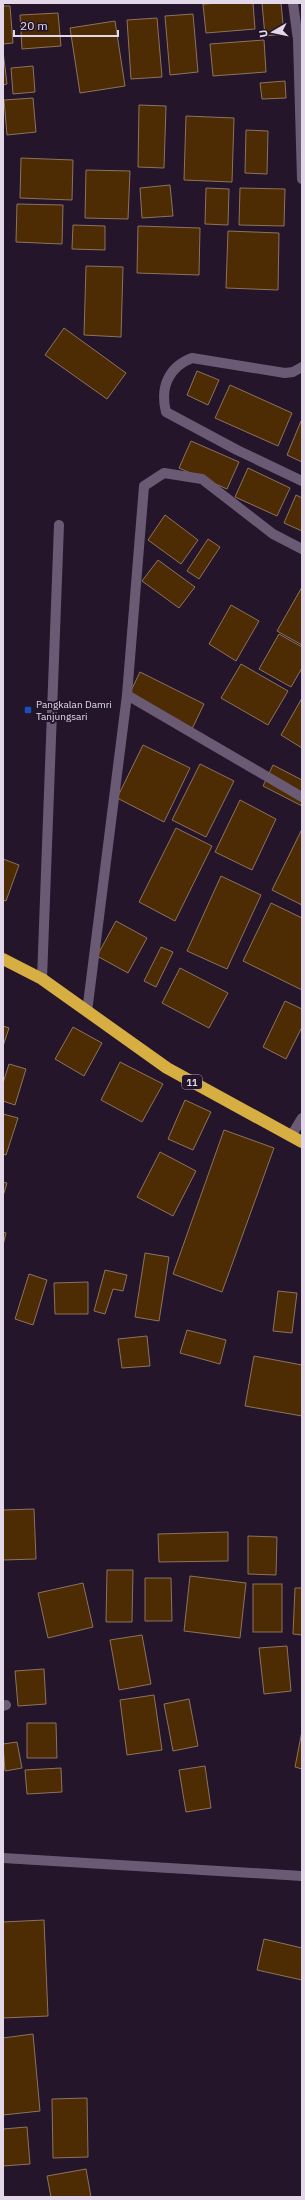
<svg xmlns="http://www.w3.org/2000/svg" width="305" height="2200" viewBox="0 0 305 2200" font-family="'IBM Plex Sans',sans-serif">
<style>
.building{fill:#4d2c04;stroke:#8c735c}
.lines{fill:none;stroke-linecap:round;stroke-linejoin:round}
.minor{stroke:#6b5a74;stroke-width:10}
.highway{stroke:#d7ae42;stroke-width:12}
.transit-dot{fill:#1a4fb4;stroke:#24152b;stroke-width:1.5}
.labels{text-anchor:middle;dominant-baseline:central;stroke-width:4;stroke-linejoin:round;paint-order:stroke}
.shield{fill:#24152b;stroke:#a99eaf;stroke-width:1}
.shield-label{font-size:9px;font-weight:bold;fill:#e2d8e7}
.poi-label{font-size:10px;fill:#e2d8e7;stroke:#24152b;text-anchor:start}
</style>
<rect width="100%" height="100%" fill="#24152b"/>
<g class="building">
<path d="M222,3H253L255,29L206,33L203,4Z"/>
<path d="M262,3H281L284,34L265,36Z"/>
<path d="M3,6H10L13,43L3,44Z"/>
<path d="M58,13L61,46L22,49L20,15Z"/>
<path d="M193,14L198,72L170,75L165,16Z"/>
<path d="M157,18L162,77L131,79L127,20Z"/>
<path d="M115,21L125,86L80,93L70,28Z"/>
<path d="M264,40L266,72L213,76L210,44Z"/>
<path d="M3,51L7,84L3,85Z"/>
<path d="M33,66L35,92L13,94L11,68Z"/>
<path d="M285,81L286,98L262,99L260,83Z"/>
<path d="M33,98L36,132L7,135L4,100Z"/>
<path d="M139,105L166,106L164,168L138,167Z"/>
<path d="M186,116L234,118L232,182L184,180Z"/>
<path d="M246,130L268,131L267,174L245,173Z"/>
<path d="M21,158L73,160L72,200L20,198Z"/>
<path d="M86,170L130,171L128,219L85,218Z"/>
<path d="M170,185L173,216L142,218L140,188Z"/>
<path d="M206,188L229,189L228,225L205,224Z"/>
<path d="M240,188L285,189L284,226L239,225Z"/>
<path d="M17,204L63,205L62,244L16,242Z"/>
<path d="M73,225L105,226V250L72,249Z"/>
<path d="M138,226L200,228L199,275L137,273Z"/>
<path d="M228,231L279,233L278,290L226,288Z"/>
<path d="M86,266L123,267L121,337L84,335Z"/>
<path d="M64,328L126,373L107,399L45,355Z"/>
<path d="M197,371L219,380L208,405L187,395Z"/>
<path d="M230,385L292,413L278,446L215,418Z"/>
<path d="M301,421L302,422V462L287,455Z"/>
<path d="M191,441L239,462L227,489L179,468Z"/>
<path d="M248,468L290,488L277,516L235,497Z"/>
<path d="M296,495L302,498V531L284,523Z"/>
<path d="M165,515L198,540L181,564L148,540Z"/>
<path d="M208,539L220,547L199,579L187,571Z"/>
<path d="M158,560L195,587L179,608L142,581Z"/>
<path d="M302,587V645L277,631Z"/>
<path d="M231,605L259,621L236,661L209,644Z"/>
<path d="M279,634L302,647V668L291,687L259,669Z"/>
<path d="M241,664L288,691L268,725L221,698Z"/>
<path d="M140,672L204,704L191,731L127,699Z"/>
<path d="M302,698V748L281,735Z"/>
<path d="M143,745L190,768L164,822L117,798Z"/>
<path d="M200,764L234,781L206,837L172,820Z"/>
<path d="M273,765L302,780V806L263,786Z"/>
<path d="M240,800L276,819L252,870L215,852Z"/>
<path d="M176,828L212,846L175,921L139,902Z"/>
<path d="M302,829V905L272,890Z"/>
<path d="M3,859L19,865L6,901L3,900Z"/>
<path d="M221,876L261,895L227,969L187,951Z"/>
<path d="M271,903L302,918V990L243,961Z"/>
<path d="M116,921L147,938L128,973L97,956Z"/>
<path d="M161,947L173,952L156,987L144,981Z"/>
<path d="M180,968L228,993L209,1028L162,1003Z"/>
<path d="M285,1001L302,1009V1027L286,1059L263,1047Z"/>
<path d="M3,1026L9,1028L3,1046Z"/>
<path d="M73,1027L102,1043L84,1076L55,1059Z"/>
<path d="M120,1062L163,1084L142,1122L101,1100Z"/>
<path d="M9,1064L26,1069L15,1105L3,1101V1083Z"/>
<path d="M185,1100L211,1112L193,1150L168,1139Z"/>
<path d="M3,1114L18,1118L6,1155L3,1154Z"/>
<path d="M224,1130L274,1148L222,1292L173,1274Z"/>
<path d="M160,1152L196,1171L173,1216L137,1197Z"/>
<path d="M3,1182L7,1183L3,1196Z"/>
<path d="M3,1232L6,1233L3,1245Z"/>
<path d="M145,1253L169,1257L159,1321L135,1317Z"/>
<path d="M105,1270L127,1275L123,1291L113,1289L105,1314L94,1311Z"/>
<path d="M29,1274L47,1280L33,1325L15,1319Z"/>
<path d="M88,1282V1314H55L54,1283Z"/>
<path d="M278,1291L297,1293L292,1333L273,1331Z"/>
<path d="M187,1330L226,1340L220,1364L180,1353Z"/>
<path d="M147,1336L150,1366L122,1368L118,1339Z"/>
<path d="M254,1356L302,1365V1416L245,1406Z"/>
<path d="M34,1509L36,1559L3,1560V1510Z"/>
<path d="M228,1532V1561L159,1562L158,1534Z"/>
<path d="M248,1536L277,1537L276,1575L248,1574Z"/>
<path d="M107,1570H133L132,1622H106Z"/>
<path d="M190,1576L246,1583L240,1638L184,1631Z"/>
<path d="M145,1578H171L172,1621H145Z"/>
<path d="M83,1583L93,1627L48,1638L38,1593Z"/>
<rect x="253" y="1584" width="29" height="48"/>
<path d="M295,1588H302V1635L293,1634Z"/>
<path d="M142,1635L151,1684L119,1690L110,1640Z"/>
<path d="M287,1646L291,1691L264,1694L259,1648Z"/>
<path d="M44,1669L46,1704L18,1706L15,1671Z"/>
<path d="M154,1695L162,1750L127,1755L120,1700Z"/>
<path d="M189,1699L198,1746L173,1751L164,1704Z"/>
<path d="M27,1723H56L57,1758H27Z"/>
<path d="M302,1731V1769L295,1767Z"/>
<path d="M17,1742L22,1768L5,1771L3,1744Z"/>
<path d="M205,1766L211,1808L186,1812L179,1770Z"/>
<path d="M61,1768L62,1792L27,1794L25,1770Z"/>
<path d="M44,1920L48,2016L3,2018V1922Z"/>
<path d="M264,1939L302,1948V1980L257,1970Z"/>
<path d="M33,2034L40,2111L3,2115V2038Z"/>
<path d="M87,2098L88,2157L53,2158L52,2099Z"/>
<path d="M27,2127L30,2164L3,2166V2129Z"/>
<path d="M86,2169L91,2197H51L47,2176Z"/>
</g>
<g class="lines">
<g class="minor">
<path d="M293,3L298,40L302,179"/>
<path d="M302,367L293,372L285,373L192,358C168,367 160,388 166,412L237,450L302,481"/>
<path d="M127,695L302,797"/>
<path d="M42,979L59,525"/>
<path d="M87,1012L127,695L144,486L164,473L202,479L273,534L302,549"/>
<path d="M291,1136L302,1118"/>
<path d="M3,1706L6,1705"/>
<path d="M3,1858L302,1876"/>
</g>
<path class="highway" d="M3,959L42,979L167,1068L302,1142"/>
</g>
<rect class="transit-dot" x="24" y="706" width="8" height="8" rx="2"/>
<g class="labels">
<rect class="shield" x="182" y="1075" width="20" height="14" rx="3"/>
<g class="shield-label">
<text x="192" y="1082">11</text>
</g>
<g class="poi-label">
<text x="36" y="704">Pangkalan Damri<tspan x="36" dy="12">Tanjungsari</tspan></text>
</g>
</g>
<rect width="305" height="2200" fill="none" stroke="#e2d8e7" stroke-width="8"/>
<g transform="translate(273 32) rotate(261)" stroke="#24152b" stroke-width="3" paint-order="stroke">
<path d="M0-3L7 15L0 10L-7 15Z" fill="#e2d8e7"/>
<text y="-6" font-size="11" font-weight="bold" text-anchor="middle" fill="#e2d8e7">U</text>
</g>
<path d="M14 30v6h104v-6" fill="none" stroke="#e2d8e7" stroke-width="2"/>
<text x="20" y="30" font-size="12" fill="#e2d8e7" stroke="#24152b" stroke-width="3" paint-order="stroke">20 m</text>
</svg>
